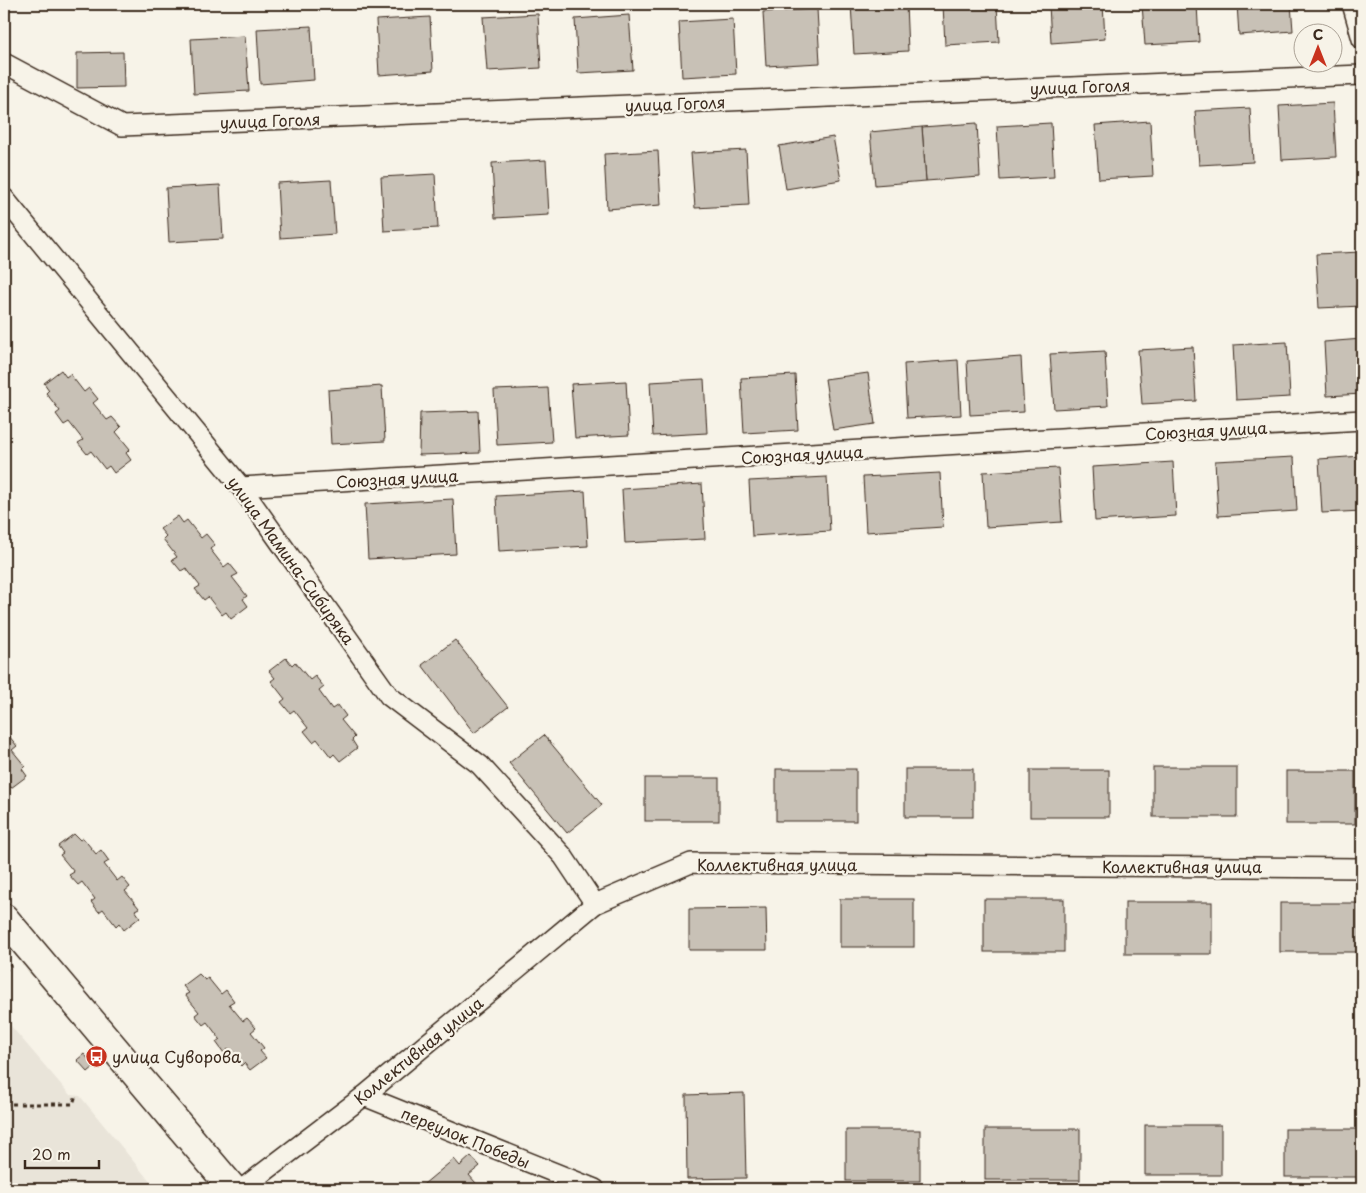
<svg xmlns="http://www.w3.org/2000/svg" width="1366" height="1193" viewBox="0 0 1366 1193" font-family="'Playpen Sans',sans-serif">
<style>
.built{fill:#e9e4d9}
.building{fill:#c8c1b6;stroke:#3b2a1e}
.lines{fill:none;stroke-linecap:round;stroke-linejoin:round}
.minor-casing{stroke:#3b2a1e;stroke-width:22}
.primary-casing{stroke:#3b2a1e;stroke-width:31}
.path{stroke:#3b2a1e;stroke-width:3;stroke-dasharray:4 4;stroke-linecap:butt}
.minor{stroke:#f7f3e8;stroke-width:19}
.primary{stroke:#f7f3e8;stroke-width:28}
.labels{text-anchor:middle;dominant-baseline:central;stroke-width:4.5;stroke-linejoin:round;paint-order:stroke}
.street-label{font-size:16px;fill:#3b2a1e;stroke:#f7f3e8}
.poi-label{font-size:16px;fill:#3b2a1e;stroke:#f7f3e8;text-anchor:start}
</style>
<rect width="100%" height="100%" fill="#f7f3e8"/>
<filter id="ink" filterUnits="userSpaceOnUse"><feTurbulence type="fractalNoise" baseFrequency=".02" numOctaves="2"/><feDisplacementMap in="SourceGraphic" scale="10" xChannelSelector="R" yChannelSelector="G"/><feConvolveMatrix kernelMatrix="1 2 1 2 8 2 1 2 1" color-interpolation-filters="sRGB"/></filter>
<g filter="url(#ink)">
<path class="built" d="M4,1018L70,1095L80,1096L156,1189H4Z"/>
<g class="building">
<path d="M851,4H906L908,51L854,54Z"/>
<path d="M943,4H997L999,42L945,45Z"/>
<path d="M1049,4H1103L1105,39L1051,43Z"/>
<path d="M1142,4H1197L1199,42L1145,45Z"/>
<path d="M1237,4H1291L1293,31L1239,35Z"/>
<path d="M817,9L820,63L766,66L763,12Z"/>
<path d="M538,14L541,68L487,71L483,17Z"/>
<path d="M629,15L633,70L578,73L575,19Z"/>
<path d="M430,17L433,71L379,75L376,20Z"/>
<path d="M733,19L736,74L682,77L679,22Z"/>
<path d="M311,26L314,80L260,84L257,29Z"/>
<path d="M245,36L249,91L194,94L191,39Z"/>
<path d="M123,52L124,87L77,88V53Z"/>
<path d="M1333,103L1336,157L1282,160L1279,106Z"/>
<path d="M1250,108L1253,162L1199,165L1195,111Z"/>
<path d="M1150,121L1153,176L1099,179L1095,125Z"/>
<path d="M977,123L980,177L926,181L922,127Z"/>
<path d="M1051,123L1054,177L1000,180L997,126Z"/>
<path d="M922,127L926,181L875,185L870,132Z"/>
<path d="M833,137L841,180L786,189L779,146Z"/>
<path d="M746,150L749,205L695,208L691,153Z"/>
<path d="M658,151L661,205L607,209L604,154Z"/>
<path d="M546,160L549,215L495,218L492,163Z"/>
<path d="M435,174L438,228L384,231L381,177Z"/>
<path d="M331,180L335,234L280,238L277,183Z"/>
<path d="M220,185L223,239L169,242L166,188Z"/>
<path d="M1362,252V306L1319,308L1316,254Z"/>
<path d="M1362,339V394L1327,396L1324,342Z"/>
<path d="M1287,342L1290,397L1236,400L1233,345Z"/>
<path d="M1193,347L1196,401L1142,404L1138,350Z"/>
<path d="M1105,351L1108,406L1054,409L1050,354Z"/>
<path d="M1021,357L1024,412L970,415L967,361Z"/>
<path d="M958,360L961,415L907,418L904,364Z"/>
<path d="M61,370L66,377L70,374L84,392L89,388L98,399L93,403L107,420L112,417L121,427L116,432L130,449L126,453L131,460L114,473L109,466L105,469L91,451L87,454L78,443L83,440L69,422L64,425L56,414L60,411L46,393L49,390L44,383Z"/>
<path d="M868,373L875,424L833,430L825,379Z"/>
<path d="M795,375L798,430L744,433L741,378Z"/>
<path d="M704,379L707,433L653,436L650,382Z"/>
<path d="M626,381L629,435L575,438L571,384Z"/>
<path d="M382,386L385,441L331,444L328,390Z"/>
<path d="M548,388L552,442L497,445L494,390Z"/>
<path d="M478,411L480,453L419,455L420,413Z"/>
<path d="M1362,456V511L1322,513L1319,459Z"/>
<path d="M1294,457L1297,511L1218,516L1215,461Z"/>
<path d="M1173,462L1176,516L1095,521L1092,467Z"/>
<path d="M1058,468L1062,522L986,527L983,472Z"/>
<path d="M940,473L943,527L866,532L863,477Z"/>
<path d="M827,477L830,531L752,536L749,481Z"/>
<path d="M702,484L705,539L625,543L622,489Z"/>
<path d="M585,491L588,546L499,551L496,496Z"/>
<path d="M453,499L456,554L368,559L365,504Z"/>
<path d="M178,516L183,523L187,520L201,538L206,534L215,545L210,549L224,567L229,563L238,574L232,577L247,596L243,599L248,606L231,619L226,612L222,615L208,597L204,600L195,589L200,586L186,568L181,571L172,560L177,557L163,539L166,536L160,529Z"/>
<path d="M455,640L508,707L474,733L422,665Z"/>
<path d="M286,658L292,665L295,662L310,680L315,676L324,687L319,691L332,709L338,705L346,716L341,720L355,737L352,740L357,748L340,761L334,754L331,757L317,739L313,742L304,731L308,728L294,710L290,713L281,702L285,699L271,681L275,678L269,671Z"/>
<path d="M544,735L602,805L567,833L509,763Z"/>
<path d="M9,736L17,746L12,750L25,766L22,769L27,776L11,788L6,781L4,783V739Z"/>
<rect x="1153" y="767" width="84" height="50"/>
<rect x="776" y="769" width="80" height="52"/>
<rect x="905" y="769" width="68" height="48"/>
<rect x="1030" y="770" width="79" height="47"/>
<rect x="1286" y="771" width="69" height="53"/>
<rect x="645" y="778" width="74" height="43"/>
<path d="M74,834L80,840L83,838L96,854L101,850L109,861L104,864L117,881L122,877L130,887L125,891L139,908L135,910L140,917L124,930L119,923L116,926L103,909L99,912L91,902L95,899L82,882L78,885L69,875L74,872L60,855L63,853L58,846Z"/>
<rect x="840" y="899" width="74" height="48"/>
<rect x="984" y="899" width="80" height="53"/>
<rect x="1125" y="902" width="87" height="52"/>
<rect x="1280" y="903" width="81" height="49"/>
<path d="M766,908L767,950H689V909Z"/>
<path d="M199,974L205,980L208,978L221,994L226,990L234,1001L229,1004L243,1021L247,1018L256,1028L251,1032L264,1048L260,1051L266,1058L250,1070L244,1063L241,1066L228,1049L224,1053L216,1042L220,1039L207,1022L203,1025L195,1015L199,1012L185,995L189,993L183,986Z"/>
<path d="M84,1054L95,1066L88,1072L77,1060Z"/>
<path d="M744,1093L746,1178L687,1179L686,1095Z"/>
<rect x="1145" y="1125" width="76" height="50"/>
<rect x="985" y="1129" width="95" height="51"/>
<rect x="1285" y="1129" width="77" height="48"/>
<rect x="846" y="1130" width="74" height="51"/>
<path d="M471,1156L480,1166L469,1175L481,1189H418L454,1159L460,1166Z"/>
</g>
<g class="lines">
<defs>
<g id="minor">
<path d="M1352,4L1362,39"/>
<path d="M4,63L122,126L1362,75"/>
<path d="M4,198L241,487L389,696L480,765L563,856L595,904"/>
<path d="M241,487L1362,420"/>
<path d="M364,1096L595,1189"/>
<path d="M242,1189L364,1096L595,904L691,863L1362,868"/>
</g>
<path id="primary" d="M4,918L233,1189"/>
</defs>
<use href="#minor" class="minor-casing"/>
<use href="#primary" class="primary-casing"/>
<g class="path">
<path d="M4,971L11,965"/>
<path d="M4,1104H73L76,1095"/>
</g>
<use href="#minor" class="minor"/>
<use href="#primary" class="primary"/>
</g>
</g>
<defs>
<symbol id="bus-disc" viewBox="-11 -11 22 22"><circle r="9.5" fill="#c8321e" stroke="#f7f3e8"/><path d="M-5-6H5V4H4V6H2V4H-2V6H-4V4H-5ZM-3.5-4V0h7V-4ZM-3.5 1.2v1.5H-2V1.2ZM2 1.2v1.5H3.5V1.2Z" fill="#fff"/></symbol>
</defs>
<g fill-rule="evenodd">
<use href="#bus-disc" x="84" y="1044" width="25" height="25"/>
</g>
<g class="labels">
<g class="street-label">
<text transform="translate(1080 86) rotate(-2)">улица Гоголя</text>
<text transform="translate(675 103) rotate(-2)">улица Гоголя</text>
<text transform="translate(270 120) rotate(-2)">улица Гоголя</text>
<text transform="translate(1206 430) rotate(-3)">Союзная улица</text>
<text transform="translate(802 454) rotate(-3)">Союзная улица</text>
<text transform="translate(397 478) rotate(-3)">Союзная улица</text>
<text transform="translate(292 560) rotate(54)">улица Мамина-Сибиряка</text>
<text x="777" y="864">Коллективная улица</text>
<text x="1182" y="866">Коллективная улица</text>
<text transform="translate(418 1050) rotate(-39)">Коллективная улица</text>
<text transform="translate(466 1137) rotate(22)">переулок Победы</text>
</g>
<g class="poi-label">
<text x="112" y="1056">улица Суворова</text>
</g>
</g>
<rect width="1366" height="1193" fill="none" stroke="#f7f3e8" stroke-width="20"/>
<rect x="10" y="10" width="1346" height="1173" fill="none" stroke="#3b2a1e" stroke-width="2" filter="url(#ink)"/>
<g transform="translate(1318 48)"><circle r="24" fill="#f7f3e8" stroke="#aca397"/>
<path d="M0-4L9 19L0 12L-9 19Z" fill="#c8321e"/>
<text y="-8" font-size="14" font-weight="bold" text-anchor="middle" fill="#3b2a1e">С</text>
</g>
<path d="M25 1160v8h74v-8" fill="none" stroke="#3b2a1e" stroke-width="2.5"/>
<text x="32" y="1160" font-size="15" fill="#3b2a1e" stroke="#f7f3e8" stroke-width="4" paint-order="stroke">20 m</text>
</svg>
